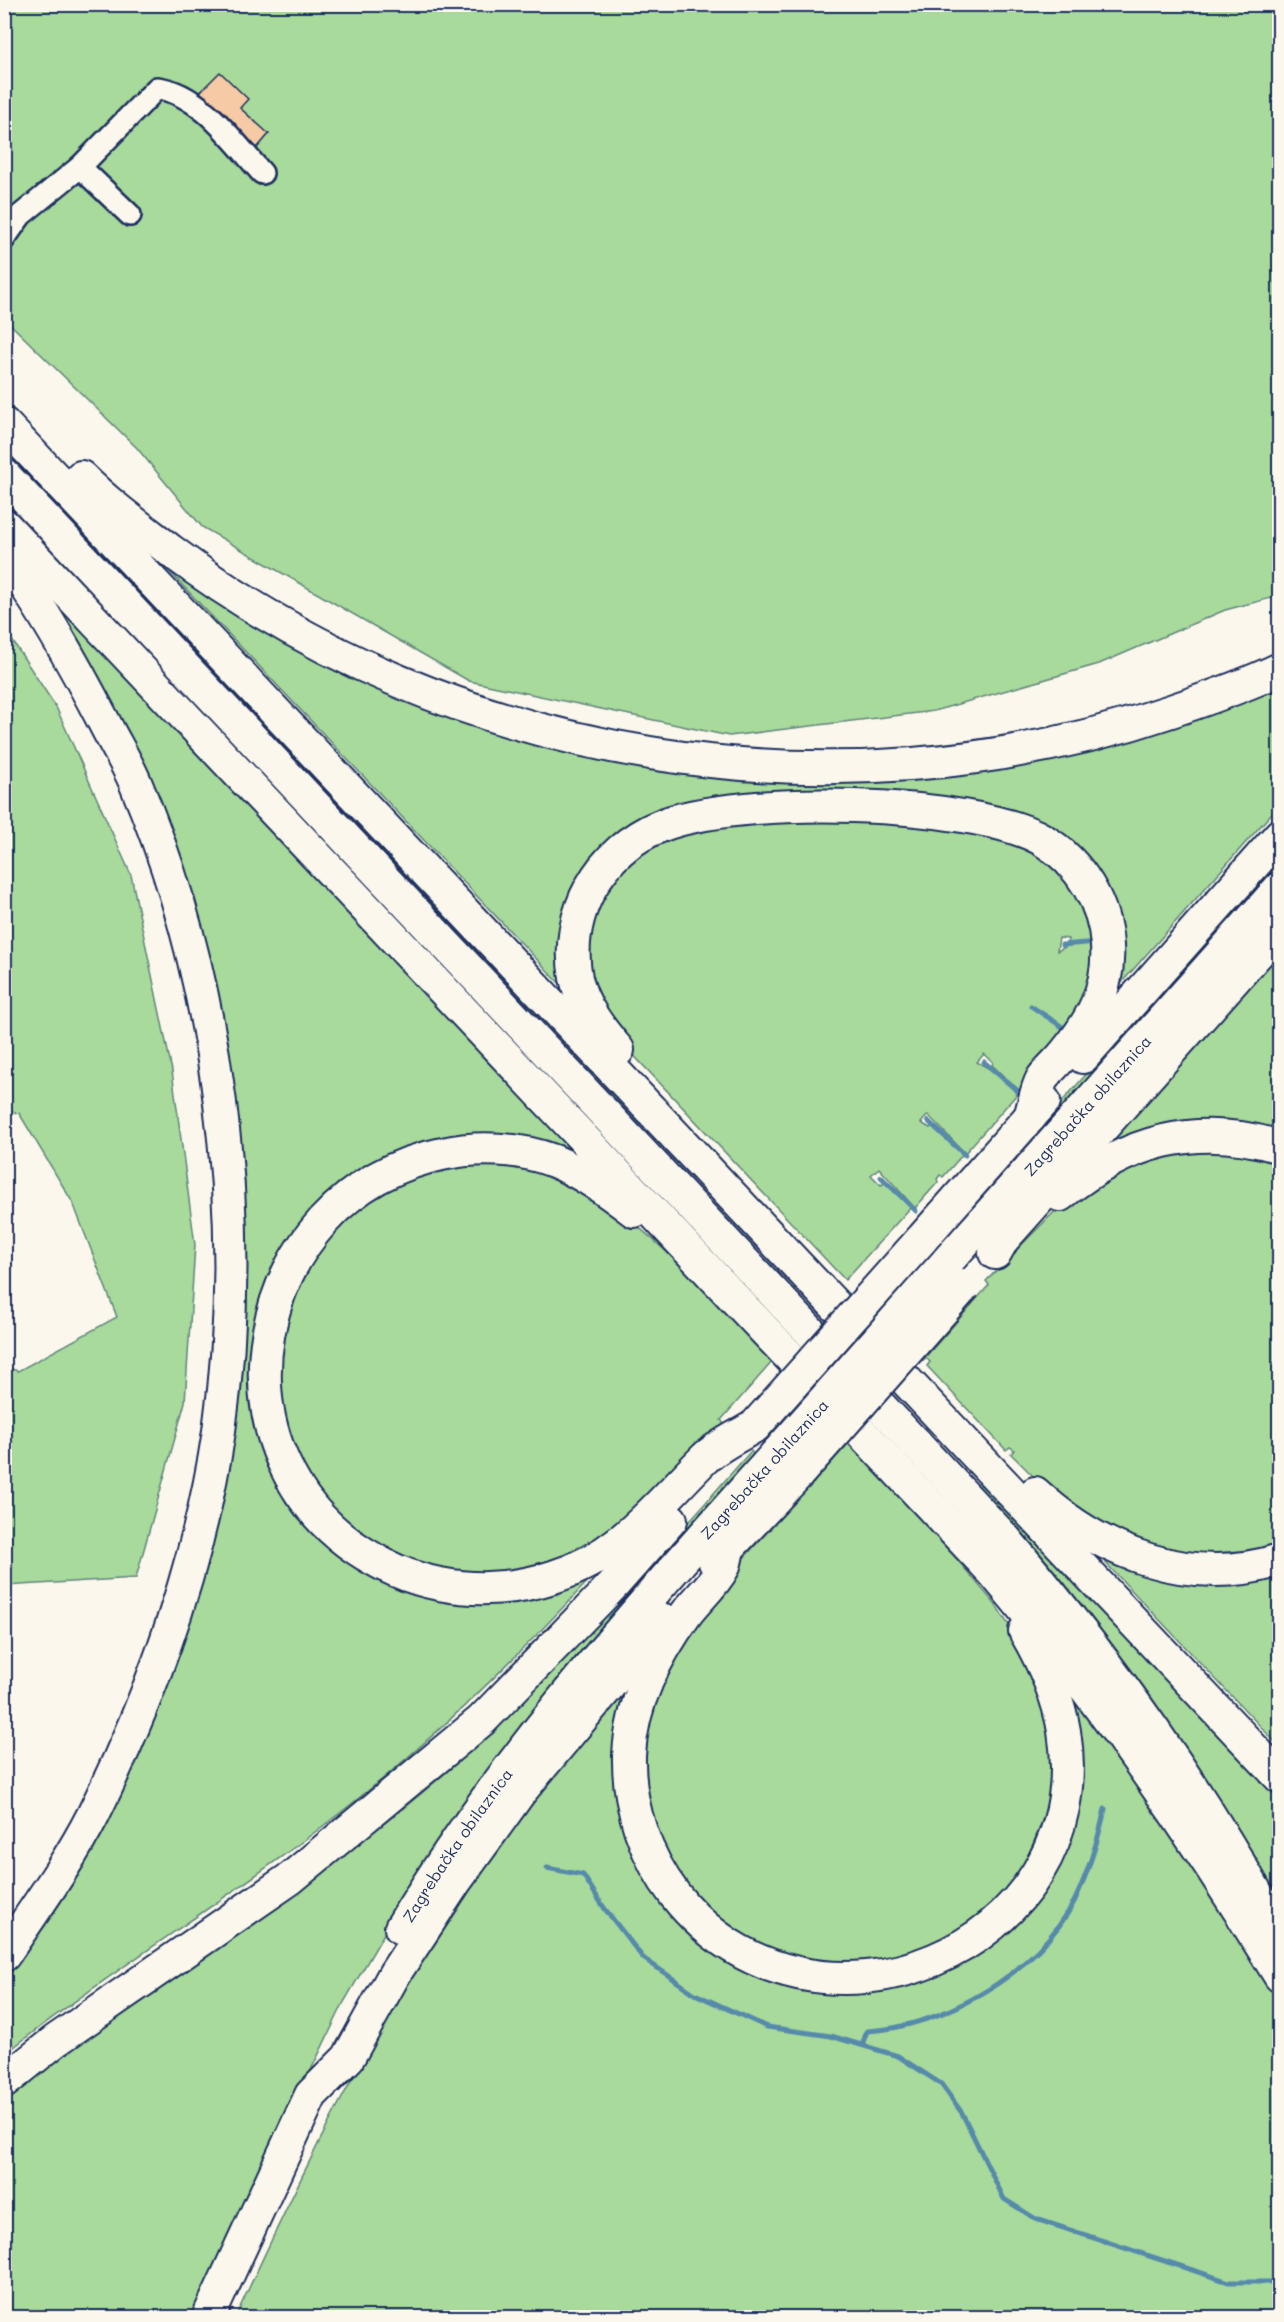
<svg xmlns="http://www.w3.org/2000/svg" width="1284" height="2322" viewBox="0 0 1284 2322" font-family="Mali,sans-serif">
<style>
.green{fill:#a7da9b;stroke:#61847c;stroke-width:1.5}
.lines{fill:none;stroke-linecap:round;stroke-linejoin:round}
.stream{stroke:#578aab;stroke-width:5}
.building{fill:#f6caa5;stroke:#1b2f5e;stroke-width:1.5}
.minor-casing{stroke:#1b2f5e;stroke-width:26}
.highway-casing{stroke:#1b2f5e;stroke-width:36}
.minor{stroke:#fbf7ec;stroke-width:21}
.highway{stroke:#fbf7ec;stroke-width:32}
.highway-bridge-casing{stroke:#1b2f5e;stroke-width:36;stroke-linecap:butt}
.highway-bridge{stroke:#fbf7ec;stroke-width:32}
.labels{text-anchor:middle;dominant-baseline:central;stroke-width:5;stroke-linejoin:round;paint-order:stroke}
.street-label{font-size:16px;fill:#1b2f5e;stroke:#fbf7ec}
</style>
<rect width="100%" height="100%" fill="#fbf7ec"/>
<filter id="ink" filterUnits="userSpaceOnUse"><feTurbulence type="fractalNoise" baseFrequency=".0167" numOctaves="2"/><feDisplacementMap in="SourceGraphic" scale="12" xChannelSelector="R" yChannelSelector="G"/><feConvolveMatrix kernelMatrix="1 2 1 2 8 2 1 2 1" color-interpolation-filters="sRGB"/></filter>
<g filter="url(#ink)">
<g class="green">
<path d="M4,5H1279V596L1225,610L1099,664L934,711L729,736L469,681L202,527L137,448L5,319Z"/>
<path d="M149,550L396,691L853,778L1279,680V805L1115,990L1114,917L986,806L630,825L563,987Z"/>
<path d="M28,571L587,1156L382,1160L354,1176L323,1203L280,1260L266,1288L256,1328L254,1396L371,1573L588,1576L590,1579C525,1648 459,1715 387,1775C266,1877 129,1956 5,2054V1975L70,1874L228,1430L213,994Z"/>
<path d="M4,628L56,707L131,875L172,1071L195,1245L185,1402L136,1578L5,1586V1367L18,1371L117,1317L73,1203L19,1113L5,1111Z"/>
<path d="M747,820L932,822L1031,846L1071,879L1096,941L1067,944L1068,939L1059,938L1057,951L1067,946L1095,943V972L1071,1031L1046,1014L1069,1032L1020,1091L992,1065L993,1062L984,1054L977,1062L997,1073L1018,1093L965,1153L928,1115L921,1123L930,1128L932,1126L963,1154L943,1177L940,1175L937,1179L938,1182L915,1208L879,1168L871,1175L881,1185L885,1183L911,1207L845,1280L625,1046L586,974L590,917L624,860L665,834Z"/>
<path d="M1279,857V868L1234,920L948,1242L942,1237Z"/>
<path d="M1279,947V1136L1100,1148Z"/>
<path d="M1185,1147L1279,1158V1549L1200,1560L1115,1536L1039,1482L1011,1454L1014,1450L1010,1447L1006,1450L927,1366L930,1362L926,1358L922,1361L989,1285L986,1281L1059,1207L1100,1178Z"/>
<path d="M457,1163C481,1163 506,1163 530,1167C619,1185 711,1298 772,1362L721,1420L724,1424L644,1507L569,1557L532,1571L455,1574L393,1556L332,1511L292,1449L277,1386L282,1327L293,1291L340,1219L376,1193Z"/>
<path d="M849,1443L954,1556L995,1604L1016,1636L1050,1716L1051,1800L1021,1873L999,1903L916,1956L825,1966L756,1945L706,1910L669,1864L646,1800L644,1737L660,1678L741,1561Z"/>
<path d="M751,1451L756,1458L417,1877L344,2002L192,2315L188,2314L187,2318L5,2317L4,2098C150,1991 304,1894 442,1776C555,1678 652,1563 751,1451Z"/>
<path d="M983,1483L1279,1797V1905C1208,1781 1130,1661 1038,1551C1019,1529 998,1509 978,1487Z"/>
<path d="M1101,1558L1128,1569L1163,1579L1279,1572V1746Z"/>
<path d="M636,1671L649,1883L690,1933L744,1972L815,1992H882L941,1975L989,1946L1021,1917L1055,1867L1072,1819L1081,1771L1070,1697L1074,1693L1279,1996V2317L235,2318C283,2215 331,2111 389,2014C462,1893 547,1780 636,1671Z"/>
</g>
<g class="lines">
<g class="stream">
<path d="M1062,945L1097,942"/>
<path d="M1031,1006L1070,1032"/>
<path d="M984,1062L1020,1093"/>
<path d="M928,1121L965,1155"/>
<path d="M881,1177L916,1211"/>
<path d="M547,1868L583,1875L605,1909L643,1958L695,1994L767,2027L831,2036L898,2056L941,2084L962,2113L1004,2199L1036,2219L1229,2282H1280"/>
<path d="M862,2045L867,2031C945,2027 1039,1971 1075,1900C1089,1870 1098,1840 1105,1809"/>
</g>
</g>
<path class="building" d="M220,72L248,99L240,108L269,134L257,148L224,112L200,92Z"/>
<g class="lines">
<defs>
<g id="minor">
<path d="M80,167L130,215"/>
<path d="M4,239L21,215L80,167L157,88C200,93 234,142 262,173"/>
</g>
<g id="highway">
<path d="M4,424L1280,1777"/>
<path d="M4,475L1006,1540C1114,1667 1200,1789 1280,1935"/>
<path d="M81,477C109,505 140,527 171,551C454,763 836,825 1171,711C1207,699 1245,686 1280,669"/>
<path d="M4,525L994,1573C1100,1699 1194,1835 1280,1976"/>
<path d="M4,554C42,607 74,664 104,722C114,742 126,761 135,782C219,980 249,1218 219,1431C199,1564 152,1695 93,1815C68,1864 35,1909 4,1955"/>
<path d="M618,1050C600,1029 582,1006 576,978C564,914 600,850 660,826C735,795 973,799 1043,840C1080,862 1105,904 1107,946C1110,988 1091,1022 1065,1053C1058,1062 1048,1070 1042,1079C1036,1090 1034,1105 1030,1117"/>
<path d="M1083,1057L1280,835"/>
<path d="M1060,1195C1126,1141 1196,1121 1280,1147"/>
<path d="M634,1211C609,1192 583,1173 554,1161C520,1148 478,1146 442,1154C246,1194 197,1461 375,1560C429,1591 494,1596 553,1577C621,1556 657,1505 705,1458C719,1445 739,1436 755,1426"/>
<path d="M921,1240L1044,1101"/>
<path d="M995,1253L1003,1239L1280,928"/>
<path id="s1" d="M945,1264L1280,888"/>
<path d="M1035,1493C1101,1554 1191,1588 1280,1560"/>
<path d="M728,1547C727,1554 726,1563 723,1568C714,1585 697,1599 686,1614C656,1656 631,1703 629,1756C628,1806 645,1856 675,1895C811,2068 1099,1950 1064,1731C1058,1695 1043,1662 1025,1631"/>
<path d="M715,1562L799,1473"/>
<path id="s2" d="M401,1928C506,1752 643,1604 779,1451"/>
<path d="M4,2082L55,2041L291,1878L482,1720L616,1582L671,1520"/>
<path d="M208,2318L311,2095L348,2058L395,1973L455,1882L520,1792L664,1620"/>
</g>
</defs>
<use href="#minor" class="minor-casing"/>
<use href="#highway" class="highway-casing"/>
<use href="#minor" class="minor"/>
<use href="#highway" class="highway"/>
<defs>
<g id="highway-bridge">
<path d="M755,1426L921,1240"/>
<path d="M779,1451L945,1264"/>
<path d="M799,1473L965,1285"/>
</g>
</defs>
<use href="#highway-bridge" class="highway-bridge-casing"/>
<use href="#highway-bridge" class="highway-bridge"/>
</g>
</g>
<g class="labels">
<g class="street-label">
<text stroke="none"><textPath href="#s1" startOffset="213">Zagrebačka obilaznica</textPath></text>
<text transform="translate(764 1469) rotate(-48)">Zagrebačka obilaznica</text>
<text stroke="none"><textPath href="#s2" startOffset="100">Zagrebačka obilaznica</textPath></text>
</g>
</g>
<rect width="1284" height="2322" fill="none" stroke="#fbf7ec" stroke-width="24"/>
<rect x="12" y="12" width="1260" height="2298" fill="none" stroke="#1b2f5e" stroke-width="2" filter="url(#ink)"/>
</svg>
